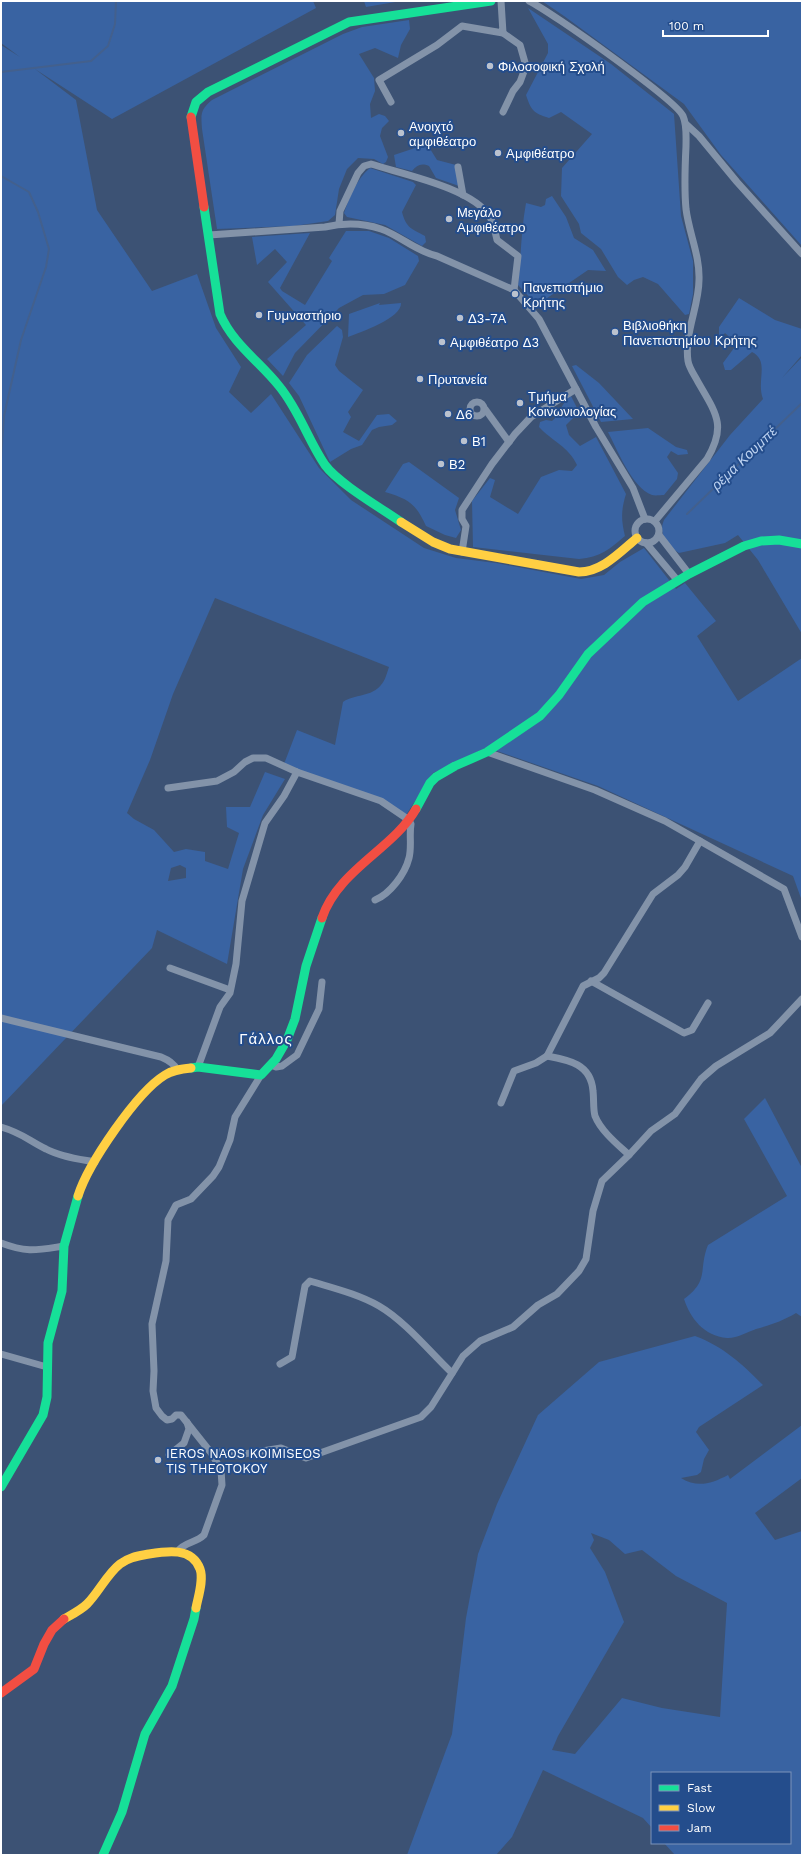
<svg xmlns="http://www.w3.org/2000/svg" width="803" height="1856" viewBox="0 0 803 1856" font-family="'Work Sans',sans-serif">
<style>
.green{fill:#3963a2;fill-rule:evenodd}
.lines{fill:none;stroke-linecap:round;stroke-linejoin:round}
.stream{stroke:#43608d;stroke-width:2}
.street{stroke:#8393a9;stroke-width:7}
.fast{stroke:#16e098;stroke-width:9}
.slow{stroke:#ffcf43;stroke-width:9}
.jam{stroke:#f24e42;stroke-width:9}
.poi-dot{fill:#bbc2ce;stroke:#244d8c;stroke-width:1.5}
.labels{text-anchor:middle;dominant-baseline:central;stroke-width:4;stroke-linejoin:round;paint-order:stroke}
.poi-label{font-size:13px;fill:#fff;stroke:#244d8c;text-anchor:start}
.water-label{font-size:14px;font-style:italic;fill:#bfd4f2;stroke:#244d8c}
.quarter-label{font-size:15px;letter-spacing:1px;fill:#fff;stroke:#244d8c}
</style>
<rect width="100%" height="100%" fill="#3c5274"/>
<g class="green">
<path d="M1,1H313L316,8L112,119L35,69L76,100L97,210L152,291L197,274L216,328L241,367L229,392L251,413L271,394L319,468L351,500L424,548L456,558L496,563L581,579L604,575L620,562L644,548L676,589L685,583L716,621L697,636L738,701L802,658V901L793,876L598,786L500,752L485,748L433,773L406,815L284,764L297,730L335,745L343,702C354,694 372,697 381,685C385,681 387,673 389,667L215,598L173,694L150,760L127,813L134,819L154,830L174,852L186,849L205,852V861L228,869L239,833L227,827L226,807H250L265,772L285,779L263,815L243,869L227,964L157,930L152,948L1,1106V45L20,57L1,43ZM180,865L186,868V878L168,881L171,868Z"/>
<path d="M364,1H401L366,7Z"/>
<path d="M542,1H802V246L721,155L684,104L564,16Z"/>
<path d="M528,8L611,64L674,114L681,216L693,261V294L689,314L685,315L658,284L643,277L634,280L627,285L618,277L601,249L581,233L579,224L561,196L562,168L592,134L561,112L549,118C533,113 531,110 526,95L548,53V44Z"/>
<path d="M409,20L410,29L401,45L398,58L375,48L359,54L374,78L375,91L370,104L371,118L379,114L385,116L389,121L382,128L380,136L388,157L386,162L383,164L374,159L358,158L347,169L339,189L335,215L328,221L294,226L217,229L202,129C201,114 200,110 212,100L343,34L362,27Z"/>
<path d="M427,144L437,160L456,165L459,186L436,178L429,166C421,163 417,165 412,171L396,167L394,155Z"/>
<path d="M370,168L413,182L416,185L402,212C406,228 412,229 425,236L426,242L422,246L385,225L347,217L344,213C349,198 357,178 370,168Z"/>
<path d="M552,196L566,217L574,238L593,250L606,271L588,270L537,305L518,285C521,258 521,230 526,203L541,207L545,205L546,199Z"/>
<path d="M346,231H369L389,238L418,256L419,261L405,285L384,294L363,295L339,308L295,353L283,376L267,359L306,325L268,282L287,262L275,249L257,265L252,237L310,233L280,288L282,291L305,305L332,261L329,258Z"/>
<path d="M739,298L775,320L802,329V355L782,378L802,357V634L758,560L738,535L725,543L679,553C667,546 658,533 664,520L730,435L763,399C756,381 770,361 752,352L731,370H725L723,363L737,344L725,333L719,340V327Z"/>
<path d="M380,303L379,305L401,303C402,318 361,332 348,337L349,314Z"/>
<path d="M337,326L342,330L343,337L335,365L339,371L363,390L348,412L351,417L343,432L359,441L377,415L389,414L397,421L392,425L379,427L372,430L362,445L351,449L330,462L299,396L289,383L307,355Z"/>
<path d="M576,365L599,383L633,419L601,422L572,366Z"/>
<path d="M571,396L579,412L566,425L569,435L580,446L596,437L626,494C621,510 621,520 625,536C608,550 601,557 579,559L473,547L472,501L490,478L495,480L490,497L518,514L541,477L559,470L572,471L577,465C569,447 552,441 539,427L540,422L546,420L552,421C561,414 561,402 571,396Z"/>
<path d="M648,428L676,447L687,450L688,454L678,455L671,451L667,457L678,473L677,479L664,495C661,495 655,496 652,495C632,488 617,449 608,432Z"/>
<path d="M409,462L459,498L455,510L461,530L456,538L445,535L426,526C416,504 409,499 385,492L403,464Z"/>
<path d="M765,1098L802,1168V1317L796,1313C783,1321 770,1325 756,1329C748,1332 735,1339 727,1338C704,1336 690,1318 684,1299C710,1280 698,1270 708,1245L787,1196L744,1119Z"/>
<path d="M695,1336C724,1347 741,1363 763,1385L699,1427L696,1432L709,1450L704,1459L701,1472L697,1475L681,1478C697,1488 711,1484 728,1475L730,1479L802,1425V1478L755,1513L775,1540L802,1531V1855H675L664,1843H790V1773H652V1828L643,1818L543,1770L512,1837L496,1855H407L452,1734L466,1618L478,1554L497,1504L538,1415L599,1362ZM591,1533L609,1540L625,1554L642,1550L676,1576L727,1603L720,1717L662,1708L622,1698L575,1754L552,1750L558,1736L624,1622L605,1572L590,1548L594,1540Z"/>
</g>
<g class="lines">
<g class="stream">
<path d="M1,72L91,61L108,46L115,24L116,1"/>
<path d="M1,176L29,192L38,212L49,249L46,267L21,340L4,416L1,458"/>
<path d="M687,514L802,403"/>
</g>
<g class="street">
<path d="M529,1C550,11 676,100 683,116C687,125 686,136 686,146C685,166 684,188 686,209C689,233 700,256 699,280C699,306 684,334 688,361C689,368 695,376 698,382C716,413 727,426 707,459L655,521"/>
<path d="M503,33L520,45L526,66L520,82L513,91L503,112"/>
<path d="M391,102L379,80L437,45L462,26L503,33L501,1"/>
<path d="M686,124L699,136L737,182L802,254"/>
<path d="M458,167L463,195"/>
<path d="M339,224L340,211L358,173L364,166L371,164C402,174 473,188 490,217C494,224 495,232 497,240L518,256L514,290"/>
<path d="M209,235L325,227C343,223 363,223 381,229C401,236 415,251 437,256L514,290L539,319L596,427L633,488L645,519"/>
<circle cx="477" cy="409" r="7"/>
<path d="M485,409L509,442"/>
<circle cx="647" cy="531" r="12"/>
<path d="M659,535L689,574"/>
<path d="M646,543L678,581"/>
<path d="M462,552L466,526L462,519V510L492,464L515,434L531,417L576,389"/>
<path d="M487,752L595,790L665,821L784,889L802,937"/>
<path d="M168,788L217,781L234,772L245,762L253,758H266L297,772L381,801L409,820L411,824C409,835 412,847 409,858C405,874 390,894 375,900"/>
<path d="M170,968L230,990"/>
<path d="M591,981L684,1033L692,1030L708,1003"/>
<path d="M1,1018L161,1057C168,1060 174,1063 177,1070"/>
<path d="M547,1056C569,1060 591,1064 593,1091C594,1099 593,1109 595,1116C601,1131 617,1144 629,1155L651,1131L675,1114L701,1079L716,1066L770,1033L802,999"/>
<path d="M271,1065L276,1067L282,1066L297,1055L319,1009L322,982"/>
<path d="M198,1067L220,1007L230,993L236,964L242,901L265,823L284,796L297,772"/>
<path d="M501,1103L514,1071L536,1063L547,1056L583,986L599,978L604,973L653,894L678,875L685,867L700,841"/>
<path d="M1,1127C22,1133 28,1140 46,1149C61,1157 79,1159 95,1162"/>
<path d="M1,1243C27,1253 37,1250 64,1246"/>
<path d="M1,1354L47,1367"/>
<path d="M280,1364L292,1357L305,1286L310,1281C333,1288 358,1294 379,1306C405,1321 431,1353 452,1373"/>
<path d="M212,1454L219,1452L238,1455L281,1448L306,1458L421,1417L431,1407L463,1356L480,1341L513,1327L538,1305L557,1294L579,1271L586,1259L593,1211L602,1181L629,1155"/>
<path d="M169,1455L184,1443L189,1429L187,1422"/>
<path d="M178,1551C184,1542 196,1543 204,1535L222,1485L221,1470L212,1454L181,1415H176L172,1419L167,1420L162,1416L156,1408L153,1391L154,1371L152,1324L166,1261L168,1220L176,1205L191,1199L213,1176L219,1167L230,1140L235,1117L261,1075"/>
</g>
<g class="fast">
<path d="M191,117L196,102L208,92L349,22L491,1"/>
<path d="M204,207L220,314C233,344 259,361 279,386C299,410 308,440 325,465C338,483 381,508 401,522"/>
<path d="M416,809L430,783L436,777L455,766L487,752L540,716L559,695L588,654L643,602L689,574L744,546L761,541L779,540L802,544"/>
<path d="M191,1068L198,1067L261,1075L276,1059L287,1040L295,1019L306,966L322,918"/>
<path d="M1,1487L43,1415L47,1397L48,1343L62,1291L64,1246L78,1196"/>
<path d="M103,1855L122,1812L145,1734L172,1686L194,1619L196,1608"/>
</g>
<g class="slow">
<path d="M401,522L433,542L450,549L579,572C602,572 620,552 637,538"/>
<path d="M78,1196C88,1164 137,1092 165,1075C173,1070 182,1069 191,1068"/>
<path d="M64,1619C71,1615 81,1610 87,1604C99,1592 107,1574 120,1564C129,1557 139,1556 149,1554C167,1551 192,1547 200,1569C204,1580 198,1597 196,1608"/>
</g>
<g class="jam">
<path d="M191,117L204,207"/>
<path d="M322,918C338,870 393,849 416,809"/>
<path d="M1,1693L34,1669L44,1644L52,1630L64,1619"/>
</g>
</g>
<g class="poi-dot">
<circle cx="490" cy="66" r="4"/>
<circle cx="401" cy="133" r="4"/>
<circle cx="498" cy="153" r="4"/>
<circle cx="449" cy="219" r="4"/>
<circle cx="515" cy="294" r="4"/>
<circle cx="259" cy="315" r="4"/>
<circle cx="460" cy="318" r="4"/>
<circle cx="615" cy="332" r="4"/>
<circle cx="442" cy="342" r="4"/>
<circle cx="420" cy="379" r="4"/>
<circle cx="520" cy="403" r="4"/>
<circle cx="448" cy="414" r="4"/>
<circle cx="464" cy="441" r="4"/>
<circle cx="441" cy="464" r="4"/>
<circle cx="158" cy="1460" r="4"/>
</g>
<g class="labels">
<g class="poi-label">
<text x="498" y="66">Φιλοσοφική Σχολή</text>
<text x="409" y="126">Ανοιχτό<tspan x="409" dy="15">αμφιθέατρο</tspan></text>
<text x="506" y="153">Αμφιθέατρο</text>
<text x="457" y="212">Μεγάλο<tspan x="457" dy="15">Αμφιθέατρο</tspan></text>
<text x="523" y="287">Πανεπιστήμιο<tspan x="523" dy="15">Κρήτης</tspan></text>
<text x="267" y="315">Γυμναστήριο</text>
<text x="468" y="318">Δ3-7Α</text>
<text x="623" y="325">Βιβλιοθήκη<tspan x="623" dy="15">Πανεπιστημίου Κρήτης</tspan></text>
<text x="450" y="342">Αμφιθέατρο Δ3</text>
<text x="428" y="379">Πρυτανεία</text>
<text x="528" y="396">Τμήμα<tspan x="528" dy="15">Κοινωνιολογίας</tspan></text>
<text x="456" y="414">Δ6</text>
<text x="472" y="441">Β1</text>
<text x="449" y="464">Β2</text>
<text x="166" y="1453">IEROS NAOS KOIMISEOS<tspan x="166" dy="15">TIS THEOTOKOY</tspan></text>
</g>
<g class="water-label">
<text transform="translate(744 458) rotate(-44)">ρέμα Κουμπέ</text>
</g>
<g class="quarter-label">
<text x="266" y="1039">Γάλλος</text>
</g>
</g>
<rect width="803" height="1856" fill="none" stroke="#ffffff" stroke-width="4"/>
<rect x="651" y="1772" width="140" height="72" fill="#244d8c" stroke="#7c94ba"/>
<rect x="659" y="1785" width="20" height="6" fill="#16e098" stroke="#7c94ba"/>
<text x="687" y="1792" font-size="12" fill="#ffffff">Fast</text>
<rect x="659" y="1805" width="20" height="6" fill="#ffcf43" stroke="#7c94ba"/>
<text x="687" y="1812" font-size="12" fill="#ffffff">Slow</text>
<rect x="659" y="1825" width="20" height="6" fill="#f24e42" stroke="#7c94ba"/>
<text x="687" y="1832" font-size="12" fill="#ffffff">Jam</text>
<path d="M663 30v6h105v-6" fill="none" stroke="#ffffff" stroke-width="2"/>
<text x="669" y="30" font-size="12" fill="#ffffff" stroke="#244d8c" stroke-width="3" paint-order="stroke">100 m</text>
</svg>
